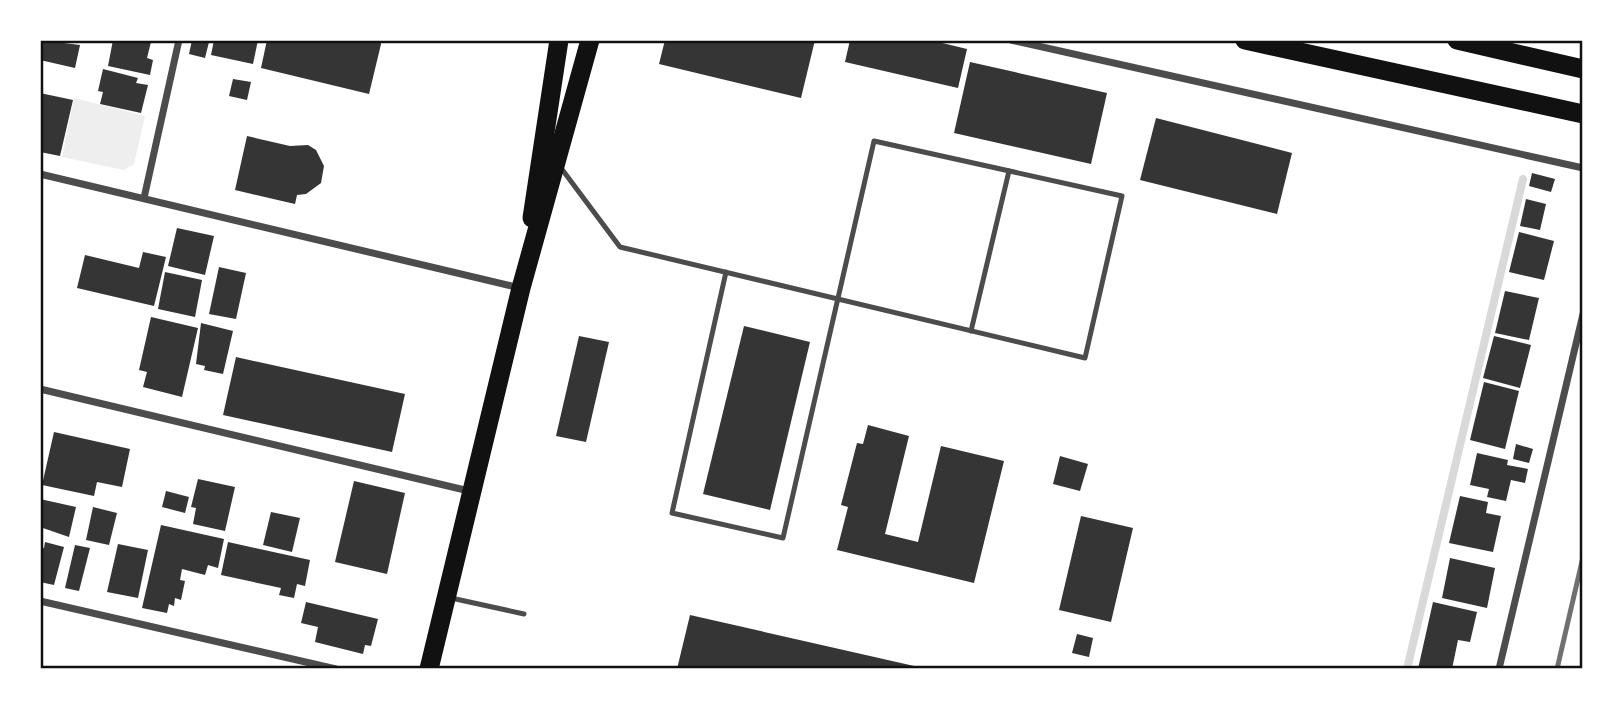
<svg xmlns="http://www.w3.org/2000/svg" width="1623" height="709" viewBox="0 0 1623 709" font-family="'PT Sans Narrow',sans-serif">
<style>
.green{fill:#eee}
.lines{fill:none;stroke-linecap:round;stroke-linejoin:round}
.stream{stroke:#d9d9d9;stroke-width:8}
.building{fill:#353535}
.service{stroke:#4c4c4c;stroke-width:5}
.minor{stroke:#4c4c4c;stroke-width:7}
.trunk{stroke:#111;stroke-width:19}
.rail{stroke:#707070;stroke-width:5}
.neatline{fill:none;stroke:#111;stroke-width:2.5}
</style>
<rect width="100%" height="100%" fill="#fff"/>
<path class="green" d="M74,98L145,116L134,164L124,170L62,157Z"/>
<g class="lines">
<path class="stream" d="M1407,669L1523,179"/>
</g>
<g class="building">
<path d="M40,40L80,45L75,68L40,60Z"/>
<path d="M113,40L151,42L147,58L153,60L150,75L108,66Z"/>
<path d="M192,40L209,42L205,58L189,54Z"/>
<path d="M214,40H258L253,64L211,55Z"/>
<path d="M267,40H382L369,94L261,68Z"/>
<path d="M665,40H815L801,98L659,64Z"/>
<path d="M850,40H930L967,49L958,88L845,62Z"/>
<path d="M970,62L1107,93L1091,164L954,133Z"/>
<path d="M103,69L138,78L136,83L148,85L141,113L100,104L103,92L98,91Z"/>
<path d="M233,79L251,82L247,100L229,96Z"/>
<path d="M40,93L73,100L60,156L40,152Z"/>
<path d="M1156,118L1292,153L1277,214L1140,180Z"/>
<path d="M247,136L290,146L308,145L316,150L324,166L321,183L306,194L297,195L295,204L235,190Z"/>
<path d="M1532,173L1555,179L1551,192L1529,186Z"/>
<path d="M1526,199L1546,204L1540,230L1520,226Z"/>
<path d="M177,228L214,236L205,275L168,266Z"/>
<path d="M1519,232L1554,241L1544,280L1509,272Z"/>
<path d="M143,252L166,257L154,306L77,288L85,255L139,268Z"/>
<path d="M219,267L246,273L236,319L209,314Z"/>
<path d="M165,272L202,280L195,317L158,309Z"/>
<path d="M1505,291L1539,298L1529,340L1495,333Z"/>
<path d="M151,317L198,328L182,397L143,387L147,372L139,370Z"/>
<path d="M201,323L233,331L223,374L204,370L205,366L196,364Z"/>
<path d="M744,326L810,342L770,510L703,494Z"/>
<path d="M579,336L609,342L586,442L556,436Z"/>
<path d="M1494,336L1531,345L1520,388L1483,378Z"/>
<path d="M236,357L405,394L392,452L223,415Z"/>
<path d="M1484,382L1519,391L1505,449L1470,440Z"/>
<path d="M868,425L909,436L885,534L918,542L941,446L1004,461L974,583L837,550L848,507L841,505L857,443L863,444Z"/>
<path d="M54,432L130,449L122,487L97,482L94,496L42,485Z"/>
<path d="M1516,444L1533,449L1529,463L1513,459Z"/>
<path d="M1477,453L1508,460L1507,465L1528,469L1525,483L1511,480L1506,501L1487,497L1489,489L1470,485Z"/>
<path d="M1060,456L1088,464L1080,491L1053,484Z"/>
<path d="M198,479L235,487L225,531L193,524L196,508L191,507Z"/>
<path d="M354,481L405,493L387,574L335,562Z"/>
<path d="M166,491L189,497L185,513L162,507Z"/>
<path d="M1460,496L1488,502L1486,513L1501,516L1493,552L1449,543Z"/>
<path d="M40,499L76,507L69,537L40,527Z"/>
<path d="M93,507L117,513L109,545L86,540Z"/>
<path d="M271,512L300,518L292,552L263,545Z"/>
<path d="M1081,516L1133,528L1111,622L1059,610Z"/>
<path d="M161,525L224,539L218,568L208,565L205,575L182,569L180,580L185,581L181,600L175,598L174,606L169,604L167,613L142,608Z"/>
<path d="M45,542L64,547L54,585L40,582V547L44,548Z"/>
<path d="M228,542L310,560L305,586L297,584L294,598L279,595L281,588L221,575Z"/>
<path d="M118,544L148,550L138,598L107,592Z"/>
<path d="M75,545L90,548L79,591L65,588Z"/>
<path d="M1450,558L1495,568L1487,608L1442,598Z"/>
<path d="M306,602L378,619L371,646L365,645L363,654L315,642L318,627L301,623Z"/>
<path d="M1433,602L1477,612L1470,642L1458,640L1452,669H1418Z"/>
<path d="M690,615L923,668V669H677Z"/>
<path d="M1077,634L1093,638L1089,657L1072,653Z"/>
</g>
<g class="lines">
<g class="service">
<path d="M561,168L620,247L1085,358L1122,196L874,141L783,538L672,513L726,272"/>
<path d="M971,331L1009,171"/>
<path d="M451,598L524,614"/>
</g>
<g class="minor">
<path d="M1011,40L1583,168"/>
<path d="M40,174L520,288"/>
<path d="M144,198L179,40"/>
<path d="M40,389L469,491"/>
<path d="M40,601L336,669"/>
<path d="M1499,669L1583,314"/>
</g>
<g class="trunk">
<path d="M1245,40L1583,114"/>
<path d="M1457,40L1583,69"/>
<path d="M532,218L559,40"/>
<path d="M429,669L521,288L590,40"/>
</g>
<path class="rail" d="M1557,669L1583,557"/>
</g>
<rect width="1623" height="709" fill="none" stroke="#ffffff" stroke-width="84"/>
<rect x="42" y="42" width="1539" height="625" class="neatline"/>
</svg>
